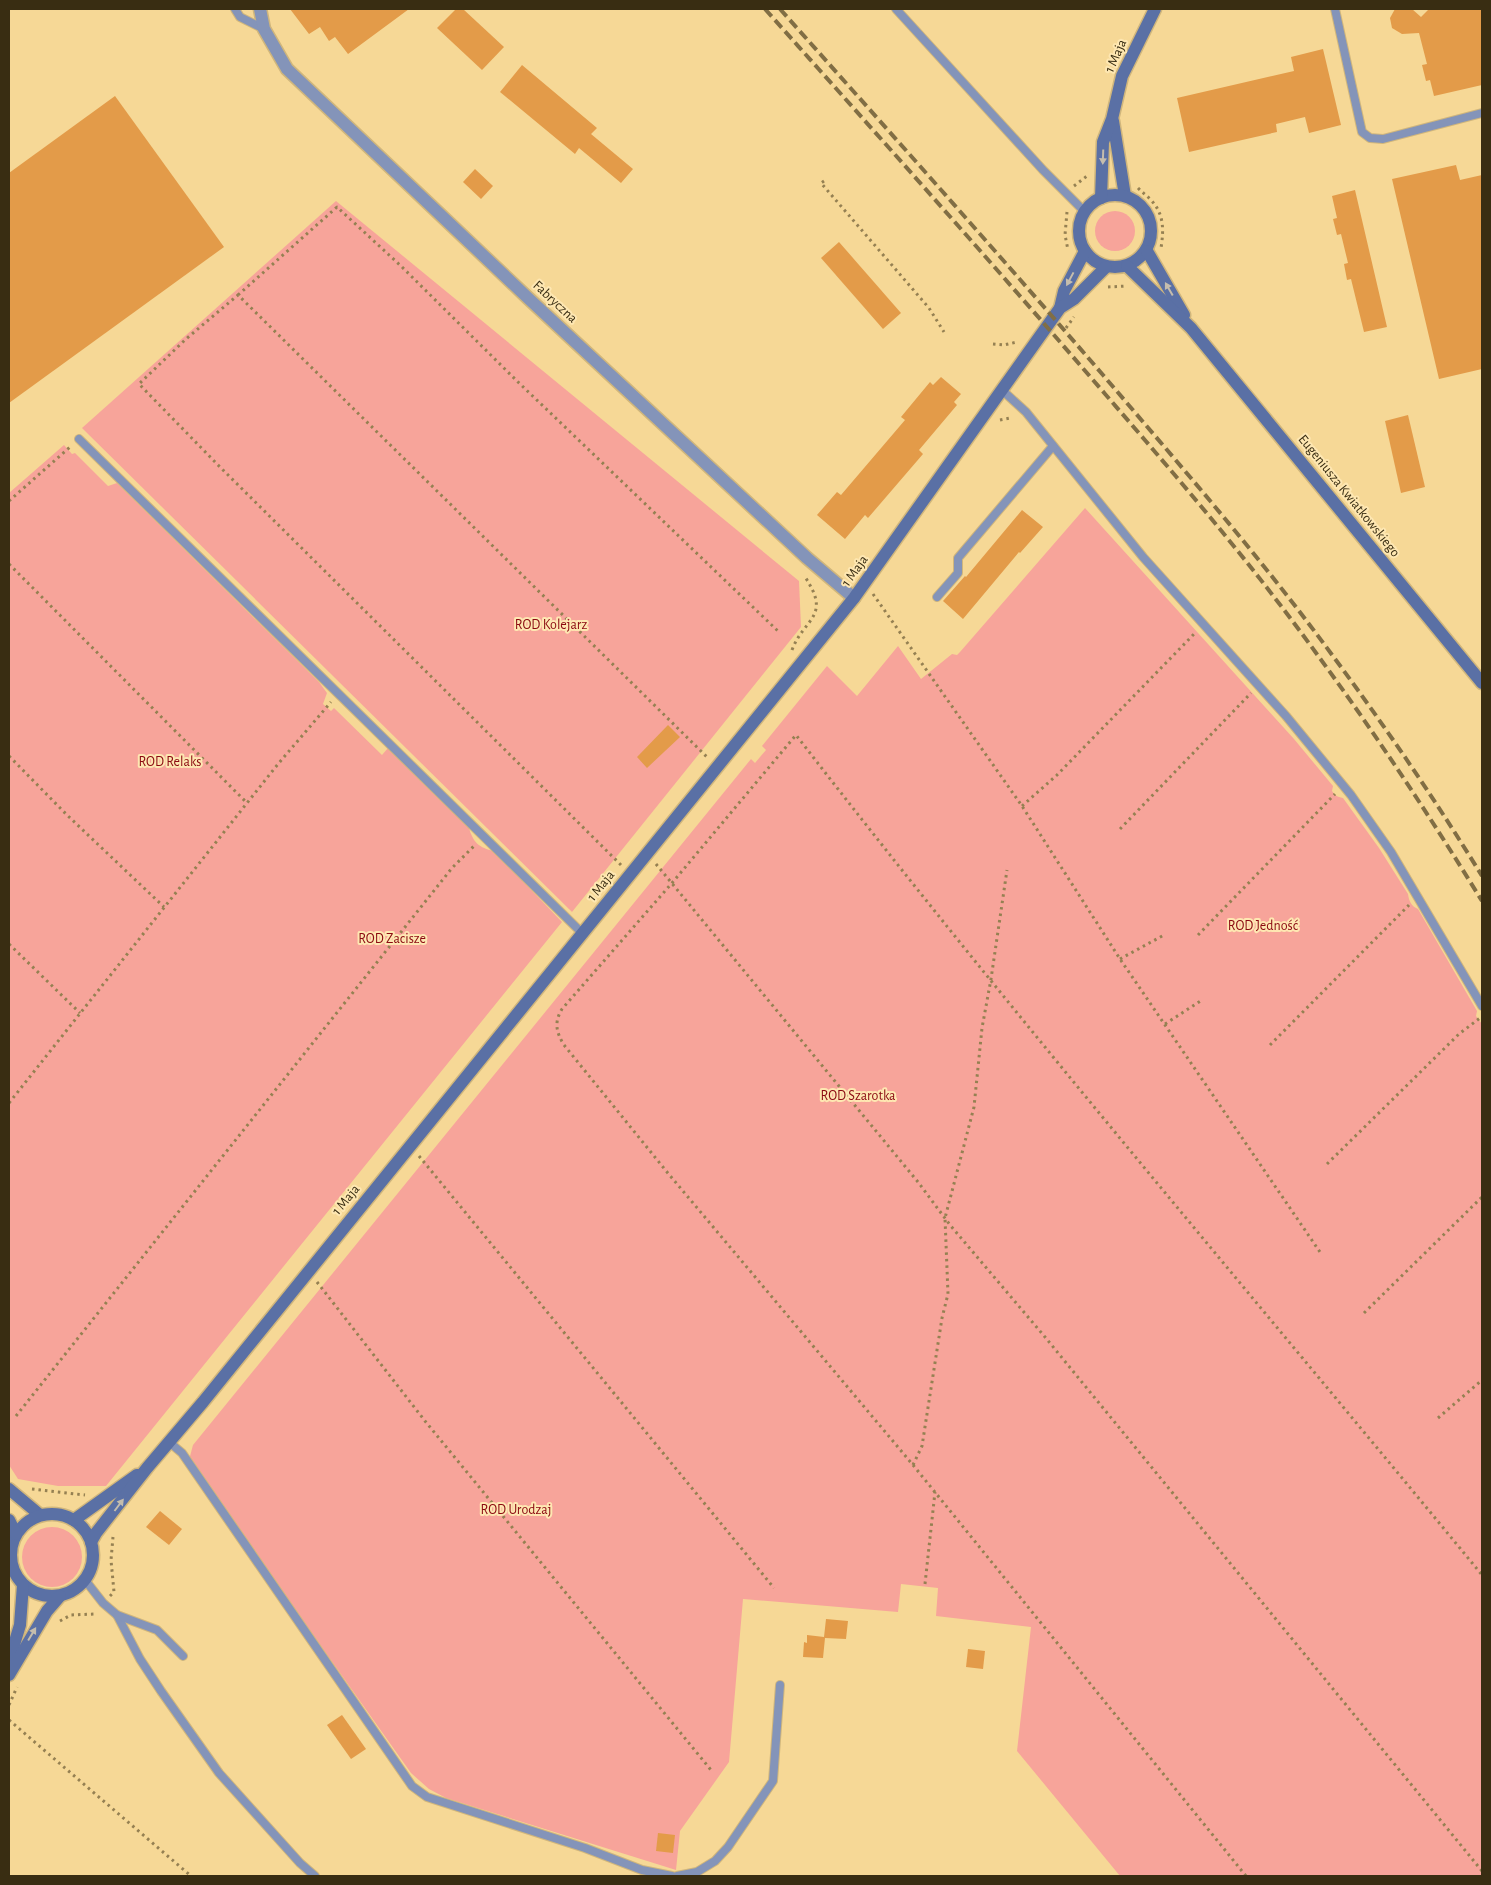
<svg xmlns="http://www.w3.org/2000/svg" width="1491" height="1885" viewBox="0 0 1491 1885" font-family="'Alegreya Sans',sans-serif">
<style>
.green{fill:#f7a49a}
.building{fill:#e39b49}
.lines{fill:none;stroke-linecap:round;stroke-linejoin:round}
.lane-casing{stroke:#d0b67c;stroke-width:10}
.street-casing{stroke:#d0b67c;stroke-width:15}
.secondary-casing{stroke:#d0b67c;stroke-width:15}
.path{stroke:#958052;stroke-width:3;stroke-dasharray:2.5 4;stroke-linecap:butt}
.lane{stroke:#8494b9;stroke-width:8}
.street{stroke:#8494b9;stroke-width:12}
.secondary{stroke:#5a70a5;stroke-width:12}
.rail{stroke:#816e44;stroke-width:4;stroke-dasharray:10 5;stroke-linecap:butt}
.oneway{fill:#c5bdad}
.labels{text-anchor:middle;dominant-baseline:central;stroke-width:4;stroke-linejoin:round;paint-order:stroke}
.street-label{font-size:14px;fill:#392d12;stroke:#fee7b2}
.park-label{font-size:14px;fill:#8b0911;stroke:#fee7b2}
</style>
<rect width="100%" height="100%" fill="#f6d896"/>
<g class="green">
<path d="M336,201L799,581L801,627L572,912L82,428Z"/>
<circle cx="1115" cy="231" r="20"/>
<path d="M64,445L72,454L75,453L108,486L117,483L319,682L327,693L323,704L331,711L334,708L382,755L388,748L469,828C473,842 479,848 494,851L562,922L106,1486H58L18,1479L9,1465V493Z"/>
<path d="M1085,508L1294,739L1333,786L1332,791C1335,795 1337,797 1343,798L1379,848L1408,894C1409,901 1411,906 1418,909L1477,1011L1476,1016L1482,1024V1876H1120L1017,1751L1031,1627L936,1616L938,1588L901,1584L898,1612L743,1599L729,1762L680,1831L676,1870L446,1798L429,1789L411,1773L189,1460L193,1445L751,759L755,763L766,750L762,746L827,666L857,696L898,646L921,679L952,654L957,655L960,652Z"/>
<circle cx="52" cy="1557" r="30"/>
</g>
<g class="building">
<path d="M290,9H409L348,54L335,37L329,41L320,27L309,34Z"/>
<path d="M456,9H463L504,47L482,70L437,28Z"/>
<path d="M1395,9H1412L1421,17L1429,9H1482V85L1434,96L1430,80L1426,81L1422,65L1427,64L1419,33L1402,34L1392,28L1390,18Z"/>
<path d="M1323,49L1341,125L1309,133L1305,117L1276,124L1277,132L1189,152L1177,98L1294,71L1291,57Z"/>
<path d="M522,65L597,128L591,134L633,169L621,183L579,148L575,154L500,92Z"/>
<path d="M115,96L224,247L9,403V173Z"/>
<path d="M1456,165L1460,180L1482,175V369L1439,379L1392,179Z"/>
<path d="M475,169L493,186L481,199L463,182Z"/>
<path d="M1355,190L1387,327L1364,332L1351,279L1347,280L1344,264L1348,263L1341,234L1337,235L1333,219L1337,218L1332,196Z"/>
<path d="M839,242L901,313L883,329L821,258Z"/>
<path d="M941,377L961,394L954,402L957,405L919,450L923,454L868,518L865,515L845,539L817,515L837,492L841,495L905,420L901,417L930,382L933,385Z"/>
<path d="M1408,415L1425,487L1401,493L1385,421Z"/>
<path d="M1022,510L1043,527L1020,553L1019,552L963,619L943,601L965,576L966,577Z"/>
<path d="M668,725L680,737L647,768L637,757Z"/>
<path d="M160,1511L182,1529L169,1545L146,1527Z"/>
<path d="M826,1619L848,1621L846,1639L825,1638L823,1658L803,1657L804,1642L807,1643V1635L824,1637Z"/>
<path d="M968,1649L985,1651L983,1669L966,1667Z"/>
<path d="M342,1715L366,1749L351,1759L327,1725Z"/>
<path d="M658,1833L675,1835L673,1853L656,1851Z"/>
</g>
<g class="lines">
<defs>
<g id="lane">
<path d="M235,9L240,17L264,29"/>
<path d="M896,9L1043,170L1085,212"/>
<path d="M1335,9L1362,132L1370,138L1383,139L1482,113"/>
<path d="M1003,391L1026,412L1143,557L1286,716L1351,795L1391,852L1482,1006"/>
<path d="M79,439L582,933"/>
<path d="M937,597L958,573V558L1053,446"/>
<path d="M169,1442L182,1453L412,1786L427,1797L585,1848L642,1870L672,1876"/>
<path d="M85,1580L103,1603L117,1615L140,1659L161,1691L219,1773L300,1863L315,1876"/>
<path d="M117,1615L157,1630L183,1656"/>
<path d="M677,1876L697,1872L715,1861L728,1847L773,1781L780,1685"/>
</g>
<path id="street" d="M260,9L264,29L287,69L528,298L807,558L854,598"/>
<g id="secondary">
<path d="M1113,121L1125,196"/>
<circle cx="1115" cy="231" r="36"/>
<path d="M1101,198L1103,142L1112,119L1122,76L1155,9"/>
<path d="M1147,251L1184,315"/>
<path d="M1127,266L1191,328L1482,683"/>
<path d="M1060,308L1064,291L1085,251"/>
<path d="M9,1489L40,1515"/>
<circle cx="52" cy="1555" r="41"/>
<path d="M9,1520L16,1534"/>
<path d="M74,1520L137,1475"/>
<path d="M91,1542L96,1533L147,1468L203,1402L854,598L1060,308L1074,299L1106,267"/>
<path d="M9,1661L20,1625L23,1585"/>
<path d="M9,1675L47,1611L60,1596"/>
</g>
</defs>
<use href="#lane" class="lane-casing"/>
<use href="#street" class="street-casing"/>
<use href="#secondary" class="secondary-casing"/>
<g class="path">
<path d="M824,181L821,183L929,308L944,332"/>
<path d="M1074,186L1087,176"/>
<path d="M1138,188C1142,192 1146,195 1150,199C1164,213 1164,229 1161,248"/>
<path d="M1067,212L1065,235L1068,250"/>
<path d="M1108,287L1126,286"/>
<path d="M238,295L337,207L401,266L518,382L780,633"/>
<path d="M1066,328L1074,317"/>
<path d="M993,344L1004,345L1017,342"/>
<path d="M1000,420L1010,418"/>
<path d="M9,501L70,447"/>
<path d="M9,564L247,803"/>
<path d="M873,594L1022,806L1120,959L1322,1255"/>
<path d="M792,650C804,618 832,617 805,577"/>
<path d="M9,756L67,815L164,907"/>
<path d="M1022,806L1057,775L1196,632"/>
<path d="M1120,829L1251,693"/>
<path d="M656,864L918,1182L950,1225L1045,1337L1482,1871"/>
<path d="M621,865L219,466L139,384L186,339L238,295L708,758"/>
<path d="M1198,935L1335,794"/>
<path d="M9,944L80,1013"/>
<path d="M1120,959L1164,935"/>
<path d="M1165,1024L1202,1000"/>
<path d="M1270,1045L1409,905"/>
<path d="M9,1103L278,764L331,702"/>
<path d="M419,1156L774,1588"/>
<path d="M1327,1164L1459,1034L1480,1018"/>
<path d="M317,1282L425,1421L711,1770"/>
<path d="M1364,1313L1482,1197"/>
<path d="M16,1416L452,868L476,844"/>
<path d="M1438,1418L1482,1380"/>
<path d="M913,1465L922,1446L942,1318L948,1294L945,1218L974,1107L982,1028L991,979L1007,870"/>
<path d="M32,1489L85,1495"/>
<path d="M925,1584L935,1492"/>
<path d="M110,1596L114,1592L111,1560L113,1537"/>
<path d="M60,1621L71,1615L94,1614L96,1612"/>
<path d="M9,1705L17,1687"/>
<path d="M9,1720L191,1876"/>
<path d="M1246,1876L913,1465L667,1172L564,1045C556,1032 554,1022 562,1009L672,883L796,735C1017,1021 1253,1296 1482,1575"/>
</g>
<use href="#lane" class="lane"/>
<use href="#street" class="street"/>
<use href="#secondary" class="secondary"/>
<g class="rail">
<path d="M765,9C875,132 985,255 1093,380C1171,470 1249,560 1319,657C1377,736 1431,818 1482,901"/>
<path d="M780,9C888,130 997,252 1103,375C1178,463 1255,551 1324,644C1380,719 1433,796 1482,876"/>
</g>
</g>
<defs><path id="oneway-solid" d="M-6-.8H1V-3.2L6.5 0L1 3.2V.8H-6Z" transform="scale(1.25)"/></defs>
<g class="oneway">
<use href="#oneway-solid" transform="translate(1103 157) rotate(92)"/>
<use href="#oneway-solid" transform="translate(1070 279) rotate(118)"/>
<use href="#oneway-solid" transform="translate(1169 289) rotate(-120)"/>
<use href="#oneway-solid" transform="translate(119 1505) rotate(-53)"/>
<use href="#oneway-solid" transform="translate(32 1634) rotate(-59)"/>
</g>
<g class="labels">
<g class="street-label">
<text transform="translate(1116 56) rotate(-66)">1 Maja</text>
<text transform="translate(555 302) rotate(43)">Fabryczna</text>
<text transform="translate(1349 496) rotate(51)">Eugeniusza Kwiatkowskiego</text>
<text transform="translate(855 571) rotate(-54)">1 Maja</text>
<text transform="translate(601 886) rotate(-51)">1 Maja</text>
<text transform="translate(346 1200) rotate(-50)">1 Maja</text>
</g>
<g class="park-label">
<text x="551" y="625">ROD Kolejarz</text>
<text x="170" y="762">ROD Relaks</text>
<text x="1263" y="926">ROD Jedność</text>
<text x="392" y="939">ROD Zacisze</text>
<text x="858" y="1096">ROD Szarotka</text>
<text x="516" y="1510">ROD Urodzaj</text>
</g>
</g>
<rect width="1491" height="1885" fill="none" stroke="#392d12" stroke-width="20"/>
</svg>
